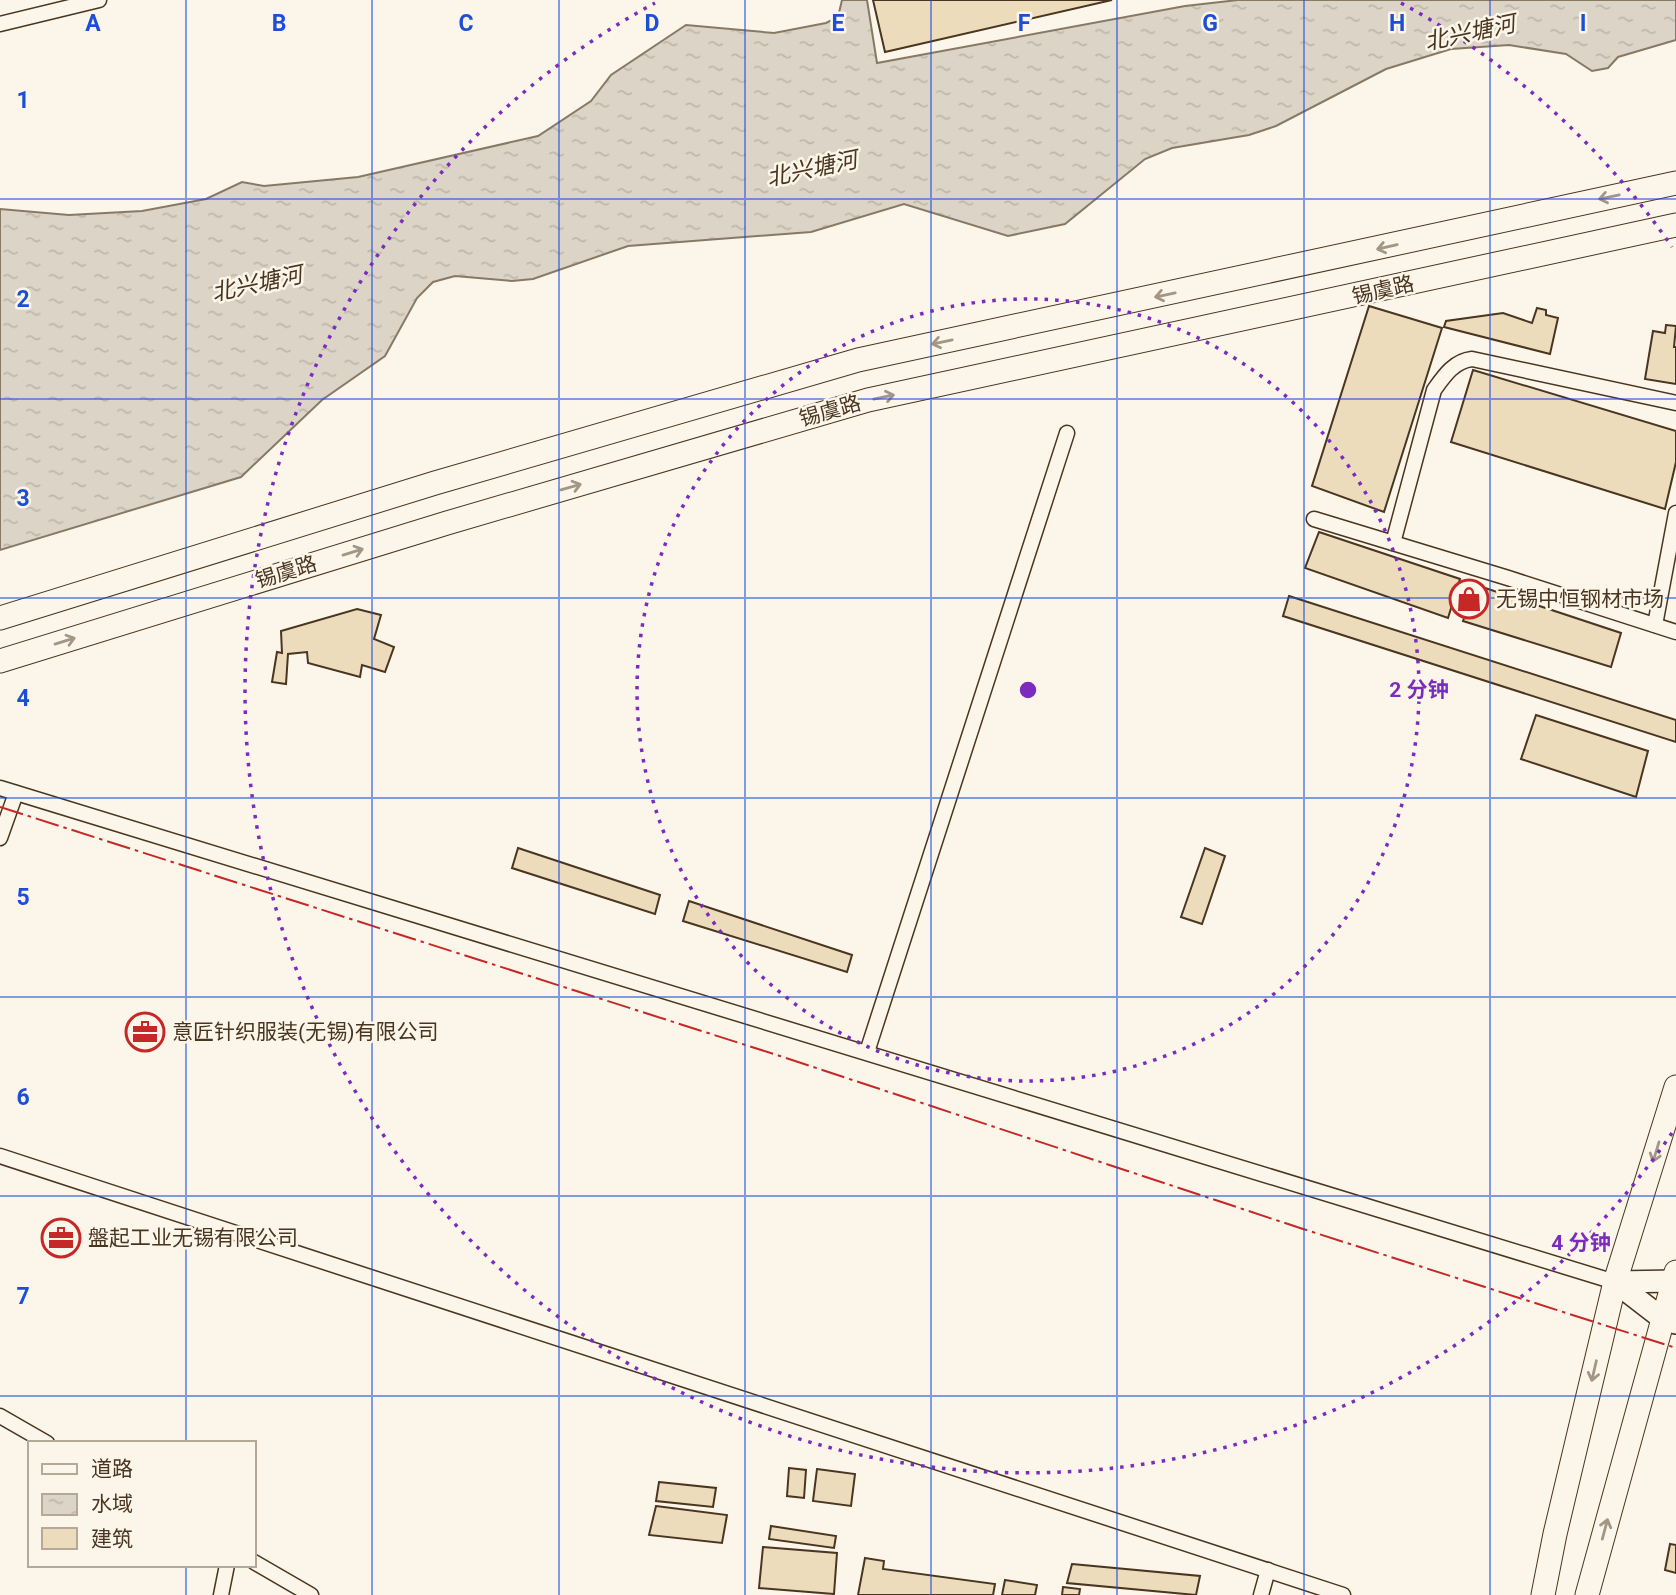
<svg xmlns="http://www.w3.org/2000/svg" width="1676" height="1595" viewBox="0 0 1676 1595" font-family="Roboto,'Noto Sans SC',sans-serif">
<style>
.water{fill:url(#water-ripples);stroke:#887966;stroke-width:2}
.building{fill:#ecdcbc;stroke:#4a3520;stroke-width:2}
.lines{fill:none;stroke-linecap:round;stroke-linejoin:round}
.minor-casing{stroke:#4a3520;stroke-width:17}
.secondary-casing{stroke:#4a3520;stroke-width:24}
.primary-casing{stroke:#4a3520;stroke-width:25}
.minor{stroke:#fbf6e9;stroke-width:14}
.secondary{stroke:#fbf6e9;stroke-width:21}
.primary{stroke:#fbf6e9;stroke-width:23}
.power{stroke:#c62828;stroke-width:2;stroke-dasharray:24 5 3.5 5;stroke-linecap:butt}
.oneway{stroke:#a29684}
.grid{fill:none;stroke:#1d4ed8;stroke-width:2;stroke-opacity:0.55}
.ring{fill:none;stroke:#7b2cbf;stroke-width:3.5;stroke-dasharray:3.5 7}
.labels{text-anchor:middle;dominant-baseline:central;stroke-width:5;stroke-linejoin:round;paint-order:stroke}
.street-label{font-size:21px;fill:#4a3520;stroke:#fbf6e9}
.poi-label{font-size:21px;fill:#4a3520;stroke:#fbf6e9;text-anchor:start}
.water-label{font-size:23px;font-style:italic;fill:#4a3520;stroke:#fbf6e9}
.grid-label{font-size:23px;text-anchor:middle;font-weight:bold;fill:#1d4ed8;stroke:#fbf6e9;stroke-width:5;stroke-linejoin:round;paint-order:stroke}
.centre{fill:#7b2cbf;stroke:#fbf6e9;stroke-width:3.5}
.ring-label{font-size:21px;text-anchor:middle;font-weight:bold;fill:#7b2cbf;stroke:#fbf6e9;stroke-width:5;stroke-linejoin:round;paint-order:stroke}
</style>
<defs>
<pattern id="water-ripples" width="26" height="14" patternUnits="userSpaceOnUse" patternTransform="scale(1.75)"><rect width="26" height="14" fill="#dcd4c6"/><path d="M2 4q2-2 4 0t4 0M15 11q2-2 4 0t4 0" fill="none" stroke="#beb7aa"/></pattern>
</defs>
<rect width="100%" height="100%" fill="#fbf6e9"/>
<path class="water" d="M842,0H867L877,63L1185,6L1238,0H1676V40L1618,57L1608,68L1592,71L1566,54L1509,45L1451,49L1386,69L1276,126L1249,135L1172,148L1145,159L1065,224L1008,236L904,204L811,232L628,246L533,279L512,281L455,276L433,282L417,298L385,356L322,400L241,477L0,550V209L69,215L142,211L206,199L242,182L264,186L358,177L538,136L591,101L611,75L686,25L774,33L826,23L838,17Z"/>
<g class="building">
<path d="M873,0H1112L885,52Z"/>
<path d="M1369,306L1442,328L1384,512L1312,486Z"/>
<path d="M1537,308L1546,310V315L1558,318L1550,354L1444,327L1446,321L1503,313L1532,323Z"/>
<path d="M1666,325L1676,326L1674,347H1676V384L1645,379L1653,331L1665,333Z"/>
<path d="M1473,370L1676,431V462L1665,509L1451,442Z"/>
<path d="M1319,532L1460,579L1448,618L1305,568Z"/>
<path d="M1476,585L1621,633L1611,667L1463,621Z"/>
<path d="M1289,596L1676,720V742L1283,616Z"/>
<path d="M357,609L381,615L374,639L394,647L385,672L362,665L360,677L308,663L307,652L288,654L286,684L272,682L277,652L282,653L281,631Z"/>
<path d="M1536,715L1648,751L1636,797L1521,759Z"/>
<path d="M518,848L660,895L655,914L512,868Z"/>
<path d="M1205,848L1225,856L1202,924L1181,917Z"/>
<path d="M689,901L852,955L847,972L683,921Z"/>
<path d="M789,1468L806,1470L804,1498L787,1496Z"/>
<path d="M817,1469L855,1474L851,1506L813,1501Z"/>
<path d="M659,1482L716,1488L713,1507L656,1501Z"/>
<path d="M656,1506L727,1515L722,1543L649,1535Z"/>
<path d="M771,1526L836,1536L834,1548L769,1539Z"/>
<path d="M1670,1544L1676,1545V1573L1665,1570Z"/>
<path d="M763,1547L837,1553L834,1594L759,1588Z"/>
<path d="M865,1558L884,1561L883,1569L995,1584L993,1595H858Z"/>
<path d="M1072,1564L1200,1576L1196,1595L1067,1583Z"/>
<path d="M1005,1580L1037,1585L1035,1595H1002Z"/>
<path d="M1063,1587L1080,1589L1079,1595H1062Z"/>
</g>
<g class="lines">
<defs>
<g id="minor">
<path d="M0,24L99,0"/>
<path d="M1314,519L1508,578L1676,632"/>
<path d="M1393,543L1434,390C1444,376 1454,361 1472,359L1676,403"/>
<path d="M1655,625L1676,513"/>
<path d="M0,788L1615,1282"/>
<path d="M0,838L16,793"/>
<path d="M867,1052L1067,433"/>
<path d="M0,1156L1343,1595"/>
<path d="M0,1416L47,1443"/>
<path d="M254,1562L311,1595"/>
<path d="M221,1595L227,1565"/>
<path d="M1261,1595L1268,1570"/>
</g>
<g id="secondary">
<path d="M1615,1282L1663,1319L1676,1323"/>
<path d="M1615,1282L1676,1281"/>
</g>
<g id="primary">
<path d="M0,618L435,483L858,360L1676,183"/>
<path d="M0,661L447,523L868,400L1676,225"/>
<path d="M1543,1595L1555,1534L1615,1282L1676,1087"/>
<path d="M1587,1595L1676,1272"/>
</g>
</defs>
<use href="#minor" class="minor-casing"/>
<use href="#secondary" class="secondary-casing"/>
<use href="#primary" class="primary-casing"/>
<use href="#minor" class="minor"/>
<use href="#secondary" class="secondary"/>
<use href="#primary" class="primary"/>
<path class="power" d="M0,807L780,1056L1300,1228L1676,1348"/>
</g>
<defs><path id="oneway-shaft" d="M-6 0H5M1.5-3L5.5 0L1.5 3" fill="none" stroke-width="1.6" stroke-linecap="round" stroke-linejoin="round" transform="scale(1.75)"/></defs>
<g class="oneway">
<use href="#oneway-shaft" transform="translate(1609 197) rotate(168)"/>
<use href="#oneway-shaft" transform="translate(1387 247) rotate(167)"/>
<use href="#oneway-shaft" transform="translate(1165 295) rotate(168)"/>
<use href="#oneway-shaft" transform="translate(942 342) rotate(168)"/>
<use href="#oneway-shaft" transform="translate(884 397) rotate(-12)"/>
<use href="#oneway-shaft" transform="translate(571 487) rotate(-16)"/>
<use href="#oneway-shaft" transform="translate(353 552) rotate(-17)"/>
<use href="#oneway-shaft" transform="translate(65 641) rotate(-17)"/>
<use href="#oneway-shaft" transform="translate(1656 1152) rotate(107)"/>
<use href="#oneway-shaft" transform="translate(1594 1371) rotate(103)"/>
<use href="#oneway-shaft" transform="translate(1605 1529) rotate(-75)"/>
</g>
<path class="grid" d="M186,0V1443M372,0V1595M559,0V1595M745,0V1595M931,0V1595M1117,0V1595M1304,0V1595M1490,0V1595M0,199H1676M0,399H1676M0,598H1676M0,798H1676M0,997H1676M0,1196H1676M0,1396H1676M186,1565V1595"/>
<g class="ring">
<circle cx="1028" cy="690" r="391"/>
<path d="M1672 1133A782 782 0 1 1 655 3M1401 3A782 782 0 0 1 1672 247"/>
</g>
<defs>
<symbol id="shop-ring" viewBox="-11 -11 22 22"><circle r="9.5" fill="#fbf6e9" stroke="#c62828" stroke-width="1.5"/><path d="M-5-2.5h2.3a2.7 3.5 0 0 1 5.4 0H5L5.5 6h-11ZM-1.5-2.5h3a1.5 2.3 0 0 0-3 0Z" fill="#c62828"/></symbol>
<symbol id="office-ring" viewBox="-11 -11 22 22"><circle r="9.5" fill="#fbf6e9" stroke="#c62828" stroke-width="1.5"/><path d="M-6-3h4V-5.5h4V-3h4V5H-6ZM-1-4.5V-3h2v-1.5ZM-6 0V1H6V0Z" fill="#c62828"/></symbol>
</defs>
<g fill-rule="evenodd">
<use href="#shop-ring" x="1447" y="577" width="44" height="44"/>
<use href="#office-ring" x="123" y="1010" width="44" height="44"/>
<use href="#office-ring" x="39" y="1216" width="44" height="44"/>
</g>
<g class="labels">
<g class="street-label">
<text transform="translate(1383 290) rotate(-13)">锡虞路</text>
<text transform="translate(830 411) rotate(-16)">锡虞路</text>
<text transform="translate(286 572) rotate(-17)">锡虞路</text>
</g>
<g class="poi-label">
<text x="1496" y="599">无锡中恒钢材市场</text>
<text x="172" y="1032">意匠针织服装(无锡)有限公司</text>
<text x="88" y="1238">盤起工业无锡有限公司</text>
</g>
<g class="water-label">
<text transform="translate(1470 33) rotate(-12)">北兴塘河</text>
<text transform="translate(812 169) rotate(-12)">北兴塘河</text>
<text transform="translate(257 284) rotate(-12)">北兴塘河</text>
</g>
</g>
<g class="grid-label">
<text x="93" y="31">A</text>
<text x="279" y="31">B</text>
<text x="466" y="31">C</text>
<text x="652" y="31">D</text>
<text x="838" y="31">E</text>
<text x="1024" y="31">F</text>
<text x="1210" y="31">G</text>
<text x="1397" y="31">H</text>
<text x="1583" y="31">I</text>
<text x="23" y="108">1</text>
<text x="23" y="307">2</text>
<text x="23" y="506">3</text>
<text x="23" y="706">4</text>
<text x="23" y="905">5</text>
<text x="23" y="1105">6</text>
<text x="23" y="1304">7</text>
</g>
<circle cx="1028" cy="690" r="10" class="centre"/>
<g class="ring-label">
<text x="1419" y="697">2 分钟</text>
<text x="1581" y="1250">4 分钟</text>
</g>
<rect x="28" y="1441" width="228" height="126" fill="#fbf6e9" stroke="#b4a999" stroke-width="2"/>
<rect x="42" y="1464" width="35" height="10" fill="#fbf6e9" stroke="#b4a999" stroke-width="2"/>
<text x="91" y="1476" font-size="21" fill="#4a3520">道路</text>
<rect x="42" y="1494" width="35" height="21" fill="url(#water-ripples)" stroke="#b4a999" stroke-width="2"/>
<text x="91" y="1511" font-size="21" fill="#4a3520">水域</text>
<rect x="42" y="1528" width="35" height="21" fill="#ecdcbc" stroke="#b4a999" stroke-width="2"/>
<text x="91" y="1546" font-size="21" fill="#4a3520">建筑</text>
</svg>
